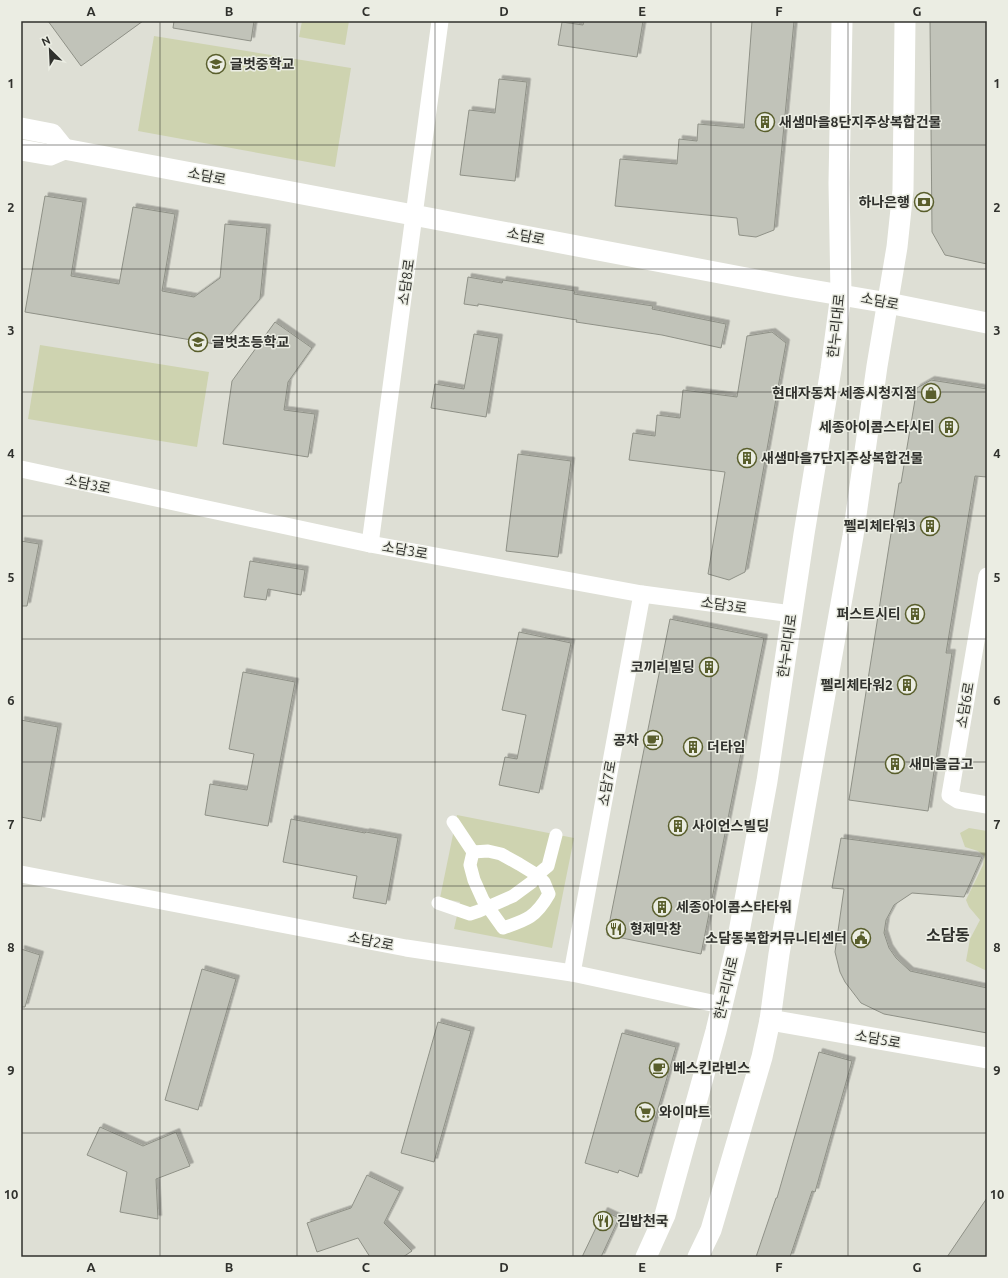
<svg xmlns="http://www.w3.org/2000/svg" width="1008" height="1278" viewBox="0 0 1008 1278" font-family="Ubuntu,'Noto Sans KR',sans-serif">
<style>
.green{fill:#ced3b0}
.building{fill:#c1c3b9;stroke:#8f9187;filter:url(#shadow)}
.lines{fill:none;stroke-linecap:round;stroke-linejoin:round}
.pedestrian{stroke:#fff;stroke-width:13}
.minor{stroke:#fff;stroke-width:17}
.tertiary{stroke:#fff;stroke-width:21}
.grid{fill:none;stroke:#30312d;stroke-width:1;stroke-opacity:0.55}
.labels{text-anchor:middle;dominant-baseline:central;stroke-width:3;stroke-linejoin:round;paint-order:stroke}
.poi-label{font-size:14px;font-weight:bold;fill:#30312d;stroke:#ebede3;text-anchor:start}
.street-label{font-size:14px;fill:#30312d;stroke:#ebede3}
.quarter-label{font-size:16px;font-weight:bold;fill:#30312d;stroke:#ebede3}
.neatline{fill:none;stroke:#30312d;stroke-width:1.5}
.grid-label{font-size:13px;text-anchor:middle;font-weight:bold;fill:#30312d}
</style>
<defs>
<filter id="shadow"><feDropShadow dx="3.5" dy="-3.5" stdDeviation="0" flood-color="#0004"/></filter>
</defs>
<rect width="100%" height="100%" fill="#dedfd5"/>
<g class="green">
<path d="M302,21H349L345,45L299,37Z"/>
<path d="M154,36L351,68L335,167L138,131Z"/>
<path d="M40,345L209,372L197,447L28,419Z"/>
<path d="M457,815L574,838L552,948L454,929L460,902L440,898Z"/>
<path d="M969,828L987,831V971L966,961L970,939L980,920L969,907L966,900L983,865L984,856L978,851L965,847L960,833Z"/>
</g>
<g class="building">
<path d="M48,21H143L81,66Z"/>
<path d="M174,21H254L251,41L173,28Z"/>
<path d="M584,21H643L637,57L558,45L562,22L583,25Z"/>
<path d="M752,21H794L774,230L756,237L739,235L737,218L615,206L620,159L677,164L679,139L697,141L698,124L744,128Z"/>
<path d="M930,21H987V264L945,255L932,232Z"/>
<path d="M499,79L527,82L515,181L460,175L469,110L495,113Z"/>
<path d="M45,196L83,202L71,276L119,284L133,207L175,214L162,291L194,297L220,278L225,224L267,228L260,299L221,345L25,312Z"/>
<path d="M468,277L502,283L503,280L575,291L574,294L653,306L652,309L726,324L721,348L662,335L576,322L577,320L478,304V306L464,304Z"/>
<path d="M275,322L312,348L288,382L284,410L315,414L308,457L223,444L232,381Z"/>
<path d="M772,332L786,343L745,572L729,580L708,574L725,472L629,460L633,433L655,436L657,415L680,418L683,390L737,397L747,336Z"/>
<path d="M474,334L499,338L486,417L431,408L435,384L464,389Z"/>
<path d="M931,380L987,389V477L975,476L946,653H952L928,811L849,800L899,483H901L917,388Z"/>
<path d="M518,454L571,461L558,557L506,551Z"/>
<path d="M21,541L39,544L27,606H21Z"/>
<path d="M250,561L305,570L301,595L268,589L266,600L244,597Z"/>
<path d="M670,619L764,638L701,954L607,935Z"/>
<path d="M519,632L571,643L539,793L499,785L505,757L517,759L526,715L502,710Z"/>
<path d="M243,672L295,682L268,826L205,815L210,784L247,790L254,754L229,749Z"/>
<path d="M21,720L58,727L41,821L21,817Z"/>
<path d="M291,819L365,833L366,832L398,838L386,904L353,898L357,876L283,862Z"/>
<path d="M841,838L982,857L964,897L912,893L894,905L886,920L884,933L889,948L896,958L910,971L987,988V1033L884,1014L861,1003L845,982L840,972L835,952L844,889L832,888Z"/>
<path d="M21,949L40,955L25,1007H21Z"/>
<path d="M202,969L236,979L198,1110L165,1100Z"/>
<path d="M438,1022L471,1031L434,1162L401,1153Z"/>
<path d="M622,1033L676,1047L638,1177L619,1170L618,1173L585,1163Z"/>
<path d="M819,1052L852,1061L815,1192L812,1191L790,1257H756L776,1198H777Z"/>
<path d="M100,1127L143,1146L176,1132L190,1166L156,1179L158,1219L120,1212L127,1172L87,1155Z"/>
<path d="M367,1175L400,1191L384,1223L412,1251L403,1257H370L358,1238L317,1252L307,1223L351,1208Z"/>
<path d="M987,1198V1257H947Z"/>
<path d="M604,1211L619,1218L601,1257H582Z"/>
</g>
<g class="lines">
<g class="pedestrian">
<path d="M453,822L473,852L470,865L474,880L483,900L503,928C527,920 536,917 549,894L544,882L537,875L519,864L501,854L488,851L473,852"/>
<path d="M438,903L470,914L479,911L513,896L532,882L537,875L548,866L556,835"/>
</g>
<g class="minor">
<path d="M21,469L370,544L642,594L792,614"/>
<path d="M370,544L440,21"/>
<path d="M987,576L950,795L958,800L987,805"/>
<path d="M21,874L406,948L572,973L721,1005"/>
<path d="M572,973L642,594"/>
</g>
<g class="tertiary">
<path d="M21,128L52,134L64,149"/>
<path d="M21,150L50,155L64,149L794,287L888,303L987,323"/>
<path d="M770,1020L987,1058"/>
<path d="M646,1257L665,1215L716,1031L737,943L767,781L804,534L831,369L841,294L839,183L842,21"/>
<path d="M698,1257L711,1230L762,1057L770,1020L779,954L853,536L877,366L897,247L903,190L905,21"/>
</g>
</g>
<path class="grid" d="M160,21V1257M297,21V1257M435,21V1257M573,21V1257M711,21V1257M848,21V1257M21,145H987M21,269H987M21,392H987M21,516H987M21,639H987M21,762H987M21,886H987M21,1009H987M21,1133H987"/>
<defs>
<symbol id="school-ring" viewBox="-11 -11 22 22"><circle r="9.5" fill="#ebede3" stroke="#595e2c" stroke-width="1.5"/><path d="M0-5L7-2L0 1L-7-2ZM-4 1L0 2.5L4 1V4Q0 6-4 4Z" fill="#595e2c"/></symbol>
<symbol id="building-ring" viewBox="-11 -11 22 22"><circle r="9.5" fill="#ebede3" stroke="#595e2c" stroke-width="1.5"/><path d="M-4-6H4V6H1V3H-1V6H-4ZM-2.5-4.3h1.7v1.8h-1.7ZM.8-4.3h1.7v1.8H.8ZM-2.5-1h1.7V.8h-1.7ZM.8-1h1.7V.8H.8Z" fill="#595e2c"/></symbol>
<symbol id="bank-ring" viewBox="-11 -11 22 22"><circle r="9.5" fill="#ebede3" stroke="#595e2c" stroke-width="1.5"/><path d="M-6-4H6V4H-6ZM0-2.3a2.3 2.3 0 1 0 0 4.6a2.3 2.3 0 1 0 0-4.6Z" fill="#595e2c"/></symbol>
<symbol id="shop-ring" viewBox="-11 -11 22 22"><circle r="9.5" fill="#ebede3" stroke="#595e2c" stroke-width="1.5"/><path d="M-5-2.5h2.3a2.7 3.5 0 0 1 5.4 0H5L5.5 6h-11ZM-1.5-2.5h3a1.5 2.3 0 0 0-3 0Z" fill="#595e2c"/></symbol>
<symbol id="cafe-ring" viewBox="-11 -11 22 22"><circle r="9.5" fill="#ebede3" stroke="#595e2c" stroke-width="1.5"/><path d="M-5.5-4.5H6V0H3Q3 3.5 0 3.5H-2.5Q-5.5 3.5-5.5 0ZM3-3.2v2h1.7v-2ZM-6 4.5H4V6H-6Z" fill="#595e2c"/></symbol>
<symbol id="restaurant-ring" viewBox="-11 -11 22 22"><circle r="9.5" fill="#ebede3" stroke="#595e2c" stroke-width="1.5"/><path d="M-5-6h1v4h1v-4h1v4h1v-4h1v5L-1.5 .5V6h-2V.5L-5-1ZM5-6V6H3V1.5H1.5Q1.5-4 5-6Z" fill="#595e2c"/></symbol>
<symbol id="civic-ring" viewBox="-11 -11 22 22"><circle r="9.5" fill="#ebede3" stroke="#595e2c" stroke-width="1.5"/><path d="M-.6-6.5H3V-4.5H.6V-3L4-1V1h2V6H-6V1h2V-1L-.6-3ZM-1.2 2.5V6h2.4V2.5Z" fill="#595e2c"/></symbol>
<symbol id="supermarket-ring" viewBox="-11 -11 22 22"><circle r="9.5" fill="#ebede3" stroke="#595e2c" stroke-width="1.5"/><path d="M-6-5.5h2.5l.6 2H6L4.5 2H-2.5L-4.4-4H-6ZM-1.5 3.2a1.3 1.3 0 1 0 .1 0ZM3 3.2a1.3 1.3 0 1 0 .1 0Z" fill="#595e2c"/></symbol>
</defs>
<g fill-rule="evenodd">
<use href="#school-ring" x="205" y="53" width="22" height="22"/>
<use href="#building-ring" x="754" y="111" width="22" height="22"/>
<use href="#bank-ring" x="913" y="191" width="22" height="22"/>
<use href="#school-ring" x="187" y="331" width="22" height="22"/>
<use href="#shop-ring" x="920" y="382" width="22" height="22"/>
<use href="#building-ring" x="938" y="416" width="22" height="22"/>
<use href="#building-ring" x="736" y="447" width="22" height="22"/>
<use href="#building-ring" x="919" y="515" width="22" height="22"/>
<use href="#building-ring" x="904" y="603" width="22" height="22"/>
<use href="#building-ring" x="698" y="656" width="22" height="22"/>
<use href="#building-ring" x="896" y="674" width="22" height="22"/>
<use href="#cafe-ring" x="642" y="729" width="22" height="22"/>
<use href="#building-ring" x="682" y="736" width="22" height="22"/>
<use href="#building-ring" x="884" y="753" width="22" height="22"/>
<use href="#building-ring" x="667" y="815" width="22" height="22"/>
<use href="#building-ring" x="651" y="896" width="22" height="22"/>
<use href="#restaurant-ring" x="605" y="918" width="22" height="22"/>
<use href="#civic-ring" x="850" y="927" width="22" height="22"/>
<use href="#cafe-ring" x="648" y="1057" width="22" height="22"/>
<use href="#supermarket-ring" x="634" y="1101" width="22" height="22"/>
<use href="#restaurant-ring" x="592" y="1210" width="22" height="22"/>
</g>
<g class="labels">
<g class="poi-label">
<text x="230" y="64">글벗중학교</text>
<text x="779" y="122">새샘마을8단지주상복합건물</text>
<text x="910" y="202" text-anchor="end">하나은행</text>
<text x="212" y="342">글벗초등학교</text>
<text x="917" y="393" text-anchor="end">현대자동차 세종시청지점</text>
<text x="935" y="427" text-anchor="end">세종아이콤스타시티</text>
<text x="761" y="458">새샘마을7단지주상복합건물</text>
<text x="916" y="526" text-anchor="end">펠리체타워3</text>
<text x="901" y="614" text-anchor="end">퍼스트시티</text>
<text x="695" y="667" text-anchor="end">코끼리빌딩</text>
<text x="893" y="685" text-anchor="end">펠리체타워2</text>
<text x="639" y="740" text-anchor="end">공차</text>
<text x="707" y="747">더타임</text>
<text x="909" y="764">새마을금고</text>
<text x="692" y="826">사이언스빌딩</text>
<text x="676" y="907">세종아이콤스타타워</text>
<text x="630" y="929">형제막창</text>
<text x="847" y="938" text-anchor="end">소담동복합커뮤니티센터</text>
<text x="673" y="1068">베스킨라빈스</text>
<text x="659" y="1112">와이마트</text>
<text x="617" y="1221">김밥천국</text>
</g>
<g class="street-label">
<text transform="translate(207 176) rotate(11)">소담로</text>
<text transform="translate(526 236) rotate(11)">소담로</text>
<text transform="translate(406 282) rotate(-82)">소담8로</text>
<text transform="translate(880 301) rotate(11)">소담로</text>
<text transform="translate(836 326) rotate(-84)">한누리대로</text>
<text transform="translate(88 484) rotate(12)">소담3로</text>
<text transform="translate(405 550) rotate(10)">소담3로</text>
<text transform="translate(724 605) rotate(8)">소담3로</text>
<text transform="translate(787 646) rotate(-82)">한누리대로</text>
<text transform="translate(965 705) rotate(-80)">소담6로</text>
<text transform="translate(607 783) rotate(-80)">소담7로</text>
<text transform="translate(371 941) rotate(11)">소담2로</text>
<text transform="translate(726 988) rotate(-77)">한누리대로</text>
<text transform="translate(878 1039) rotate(10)">소담5로</text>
</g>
<g class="quarter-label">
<text x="948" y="935">소담동</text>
</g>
</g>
<rect width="1008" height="1278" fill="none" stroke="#ebede3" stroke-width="44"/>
<g transform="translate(50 50) rotate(336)" stroke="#ebede3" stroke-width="3" paint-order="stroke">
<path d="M0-3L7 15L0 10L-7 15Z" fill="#30312d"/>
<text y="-6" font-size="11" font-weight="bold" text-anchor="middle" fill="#30312d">N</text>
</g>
<rect x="22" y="22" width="964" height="1234" class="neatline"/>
<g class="grid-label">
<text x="91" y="16">A</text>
<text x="229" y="16">B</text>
<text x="366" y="16">C</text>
<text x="504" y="16">D</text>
<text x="642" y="16">E</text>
<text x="779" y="16">F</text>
<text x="917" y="16">G</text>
<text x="11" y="88">1</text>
<text x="997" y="88">1</text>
<text x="11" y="212">2</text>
<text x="997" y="212">2</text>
<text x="11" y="335">3</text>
<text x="997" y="335">3</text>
<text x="11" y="458">4</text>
<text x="997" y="458">4</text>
<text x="11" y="582">5</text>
<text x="997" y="582">5</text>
<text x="11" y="705">6</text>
<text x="997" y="705">6</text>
<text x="11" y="829">7</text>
<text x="997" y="829">7</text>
<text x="11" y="952">8</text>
<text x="997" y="952">8</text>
<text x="11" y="1075">9</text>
<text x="997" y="1075">9</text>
<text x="11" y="1199">10</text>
<text x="997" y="1199">10</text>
<text x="91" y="1272">A</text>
<text x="229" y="1272">B</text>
<text x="366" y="1272">C</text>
<text x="504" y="1272">D</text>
<text x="642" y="1272">E</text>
<text x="779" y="1272">F</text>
<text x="917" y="1272">G</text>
</g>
</svg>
